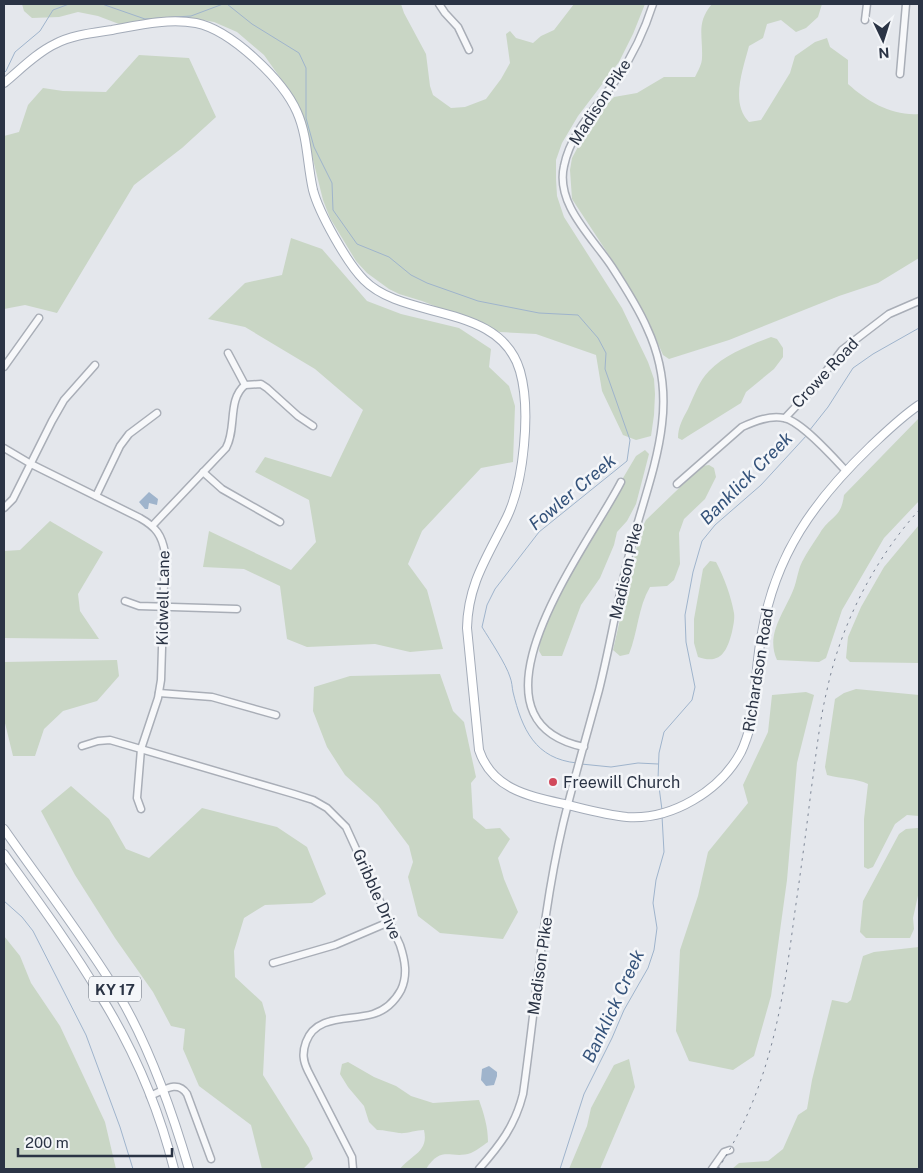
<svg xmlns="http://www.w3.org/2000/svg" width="923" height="1173" viewBox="0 0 923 1173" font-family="'Public Sans',sans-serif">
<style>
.green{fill:#c9d6c5}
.water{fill:#9fb4cc}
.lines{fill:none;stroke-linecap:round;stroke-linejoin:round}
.stream{stroke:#9fb4cc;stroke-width:1}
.minor-casing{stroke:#a9aeb7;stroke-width:9}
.major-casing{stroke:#a3abb8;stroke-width:10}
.minor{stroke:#f7f8fa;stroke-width:6}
.major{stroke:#fff;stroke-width:8}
.rail{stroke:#7d8696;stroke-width:1;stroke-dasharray:2.5 5;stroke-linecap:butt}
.poi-dot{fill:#d1495b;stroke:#f4f6f9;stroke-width:2}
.labels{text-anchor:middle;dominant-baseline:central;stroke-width:5;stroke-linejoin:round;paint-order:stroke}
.shield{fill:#f4f6f9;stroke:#676e7b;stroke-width:1}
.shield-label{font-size:15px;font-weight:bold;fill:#2b3445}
.street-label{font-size:16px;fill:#2b3445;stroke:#f4f6f9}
.poi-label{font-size:16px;fill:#2b3445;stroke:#f4f6f9;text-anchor:start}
.water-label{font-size:18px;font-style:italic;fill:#34527a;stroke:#f4f6f9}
</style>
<rect width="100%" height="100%" fill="#e4e7ec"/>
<g class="green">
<path d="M22,4H401L404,13L426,54L430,86L433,95L451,108L465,107L486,99L501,79L510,63L506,34L510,31L516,38L533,43L541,36L554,30L574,4H645L633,34L619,62L578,116L562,143L556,160V179L557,196L564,217L622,308L648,362L654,379L655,394L654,415L651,436L636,440L623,435L602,391L596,355L536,334L500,332L422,301L399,294L389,289L367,273L356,261L330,218L323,200L301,111L294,97L264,55L237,32L214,22L191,18L162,19L119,24L98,16L78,12L59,17L32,18L24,11Z"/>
<path d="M712,4H822L818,17L806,28L796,32L781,20L767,24L763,38L749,46C743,69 730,103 749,122L761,120L790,73L795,56L815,42L827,38L830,47L848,60V84C868,102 892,116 919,114V258L878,283L839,296L729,340L669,359L663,355L647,318L620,272L572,199L570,170L572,158L587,130L604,107L614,97L637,93L664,77H695C698,71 702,64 702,58C703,35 696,23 712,4Z"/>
<path d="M139,55L189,58L216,117L182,148L134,185L57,313L25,305L4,309V136L19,132L28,105L43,88L63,91L106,92Z"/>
<path d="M291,238L322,249L367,301L401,314L459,328L491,349L489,367L509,386L515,406L513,462L481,468L422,531L408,564L427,590L443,649L410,652L375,644L307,647L287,639L280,586L244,569L203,567L209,531L291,570L316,542L309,500L255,472L265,457L331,477L363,410L315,369L245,327L208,319L245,283L282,275Z"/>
<path d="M771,337L777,339L783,348V357L774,369L746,392L741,403L688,436L682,440L678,438C678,427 683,418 688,409C694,396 699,381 709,371C725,354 750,345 771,337Z"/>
<path d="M919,418V501L884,538L842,610L826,658L819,662L777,660C765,634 785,612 794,588C797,580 798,570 802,562C807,552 814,542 820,533C831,515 841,519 844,495Z"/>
<path d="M645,450L649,454L636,504L627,521L617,532L614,545L600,578L581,605L562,656H542L539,651L542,627L580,551L636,456Z"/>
<path d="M709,465L714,468L716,477L705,499L684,519L679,533L680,564L674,580L667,586L650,587C638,607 638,632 629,654L620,656L613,650L640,532L646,520L702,466Z"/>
<path d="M50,521L103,552L78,594L80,611L99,639L4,638V551L20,550Z"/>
<path d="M919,525V663L850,662L846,658L848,637L861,607L884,567Z"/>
<path d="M710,561L716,562C724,577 731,596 734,613C735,619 733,627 732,632C727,651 721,665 698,657L694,643V619L703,569Z"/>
<path d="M117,660L119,676L97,701L63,711L44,729L35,756H13L4,719V662Z"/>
<path d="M440,674L453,711L464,722L476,777L471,783L473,818L486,829L500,828L510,839L498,858L504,879L518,912L503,939L440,933L418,916L408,877L413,862L409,846L378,805L345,775L327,747L313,711L314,687L350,676Z"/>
<path d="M856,689L919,695V816L907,815L895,824L873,867L868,869L864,867V819L868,784C856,778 841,779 827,775L825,767L835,699L844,693Z"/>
<path d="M806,692L814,695L797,763L787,880L771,996L754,1056L733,1070L689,1061L676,1031L680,950L698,896L708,852L748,803L743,785L768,732L772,695Z"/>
<path d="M71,786L109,819L126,849L149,858L202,808L277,827L307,847L326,894L312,903L265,905L244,918L234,951L235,977L262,1002L266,1016L263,1075L309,1148L313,1159L303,1169H262L251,1125L199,1086L183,1049L185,1029L171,1026L153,992L115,938L75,875L41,811Z"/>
<path d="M917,828H919V891L913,918L914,929L910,938H866L860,932L863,901L899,834L906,829Z"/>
<path d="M4,936L20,956L31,983L60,1026L105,1122L116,1169H4Z"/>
<path d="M919,947V1169H732L739,1163L768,1161L783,1149L798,1115L807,1109L812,1080L832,1000L847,1003L851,1000L863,956L874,952Z"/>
<path d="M629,1059L635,1087L600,1169H569L587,1126L591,1108L614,1065Z"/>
<path d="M348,1062L374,1077L396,1086L411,1096L433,1103L479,1100C484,1114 488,1127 488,1142C482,1146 476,1151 471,1153C451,1160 442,1144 426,1169H400C412,1154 429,1152 424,1130C416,1130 406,1134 399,1133C391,1132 385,1130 377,1130L369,1122L364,1106L348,1087L340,1074L342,1064Z"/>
</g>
<g class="water">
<path d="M149,492L158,499L157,505L149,503L148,509H145L139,502Z"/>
<path d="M489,1066L497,1072V1076L494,1085L486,1086L481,1080L482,1069Z"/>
</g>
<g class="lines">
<g class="stream">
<path d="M102,4L145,19L191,16L223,4"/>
<path d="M227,4L252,24L299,53L306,68V118L314,147L332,183L333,210L357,244L389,257L411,275L427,283L478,301L539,313L578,315L598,338L606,353L605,369L630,440L627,461L539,532L495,589L487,605L482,627C490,640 506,664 510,677C512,682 512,687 513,692C522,729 535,759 577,763"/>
<path d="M4,73L6,71L15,52L40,31L53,10L69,4"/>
<path d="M809,431L828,407L853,368L873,354L919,328"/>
<path d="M581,764L611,767L638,763L658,764"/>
<path d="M662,810L658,779L659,753L664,732L692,700L695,687L686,642L685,615L693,572L702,541L715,525L761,485L807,435"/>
<path d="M4,901L22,917L33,931L86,1035L120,1127L133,1169"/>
<path d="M560,1169L584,1094L612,1038L624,1010L648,968L654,950L657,928L653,903L656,880L664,852L662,816"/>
</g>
<defs>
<g id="minor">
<path d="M439,4L445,13L458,27L469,50"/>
<path d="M865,20L867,4"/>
<path d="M900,74L906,4"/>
<path d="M228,353L245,385"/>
<path d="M4,367L39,318"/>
<path d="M785,418L815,386L842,350L889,314L919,301"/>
<path d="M4,448L31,464L140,518C156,527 162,535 165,553L161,680L158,698L141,749L137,798L141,809"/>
<path d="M203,472L222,489L280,522"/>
<path d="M677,484L742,427C755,421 770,415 784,418C801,421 833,457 846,471"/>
<path d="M96,496L120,446L129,434L157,413"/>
<path d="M4,508L13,499L52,421L64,400L95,365"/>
<path d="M153,525L226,448C237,428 227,400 245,385L261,384L267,388L298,416L313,426"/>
<path d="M125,601L139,606L237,609"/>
<path d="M159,693L212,697L276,715"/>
<path d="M82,746L98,741L110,740L294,794L313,800L327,808L346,827L400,945C405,960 408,975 401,990C395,1001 386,1010 373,1014C350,1021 316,1014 306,1042C302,1053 303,1061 308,1071L352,1157L353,1169"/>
<path d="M584,747C452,719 591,542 621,482"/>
<path d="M273,963L335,945L389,922"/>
<path d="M150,1096C163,1091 177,1079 187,1094L211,1159"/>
<path d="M479,1169C500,1145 515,1126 523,1094C536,1004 542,913 563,824C574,779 587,734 599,690C610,646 617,602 628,559C638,515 657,469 662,424C666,391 661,358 647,328C638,307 625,287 612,267C593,238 555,204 564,166C571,131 599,105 618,77C633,55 645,29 653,4"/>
<path d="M712,1169L724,1152L730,1150"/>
</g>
<g id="major">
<path d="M4,83C20,70 36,53 55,44C72,35 93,33 112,30C139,25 168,18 196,23C231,30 283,80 297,112C308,137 307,164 313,190C319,213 347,263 364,280C404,321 500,302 520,371C531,410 524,481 507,517C488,556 468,583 467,628L479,750C492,789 528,796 564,804C585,809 606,815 627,817C672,820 720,791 741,752C746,742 749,731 752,720C756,691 756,662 762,633C775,555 814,501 870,447C886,432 901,417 919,405"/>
<path d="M4,829C43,885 85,939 120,997C151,1050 172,1111 189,1169"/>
<path d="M4,854C37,900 71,946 100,995C133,1048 159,1109 174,1169"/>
</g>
</defs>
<use href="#minor" class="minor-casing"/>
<use href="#major" class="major-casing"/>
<use href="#minor" class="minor"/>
<use href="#major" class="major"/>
<path class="rail" d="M718,1169C769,1089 782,1010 794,918C800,876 806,833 811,791C816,757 819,723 827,690C841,624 874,560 919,510"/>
</g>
<circle class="poi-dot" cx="553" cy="782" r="5"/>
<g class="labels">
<rect class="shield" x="89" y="976.5" width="52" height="25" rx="4"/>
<g class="shield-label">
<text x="115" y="989">KY 17</text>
</g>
<g class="street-label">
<text transform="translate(600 102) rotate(-57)">Madison Pike</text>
<text transform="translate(825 373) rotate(-47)">Crowe Road</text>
<text transform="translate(626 571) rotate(-77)">Madison Pike</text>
<text transform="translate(163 598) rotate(-89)">Kidwell Lane</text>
<text transform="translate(758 670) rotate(-81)">Richardson Road</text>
<text transform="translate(377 894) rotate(66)">Gribble Drive</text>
<text transform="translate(540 966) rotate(-82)">Madison Pike</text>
</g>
<g class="poi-label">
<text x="563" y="782">Freewill Church</text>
</g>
<g class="water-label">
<text transform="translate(746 478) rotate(-45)">Banklick Creek</text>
<text transform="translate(572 492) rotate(-40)">Fowler Creek</text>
<text transform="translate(613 1006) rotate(-65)">Banklick Creek</text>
</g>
</g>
<rect width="923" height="1173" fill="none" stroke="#2b3445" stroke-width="10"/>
<g transform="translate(883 40) rotate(176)" stroke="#f4f6f9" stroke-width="4" paint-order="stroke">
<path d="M0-4L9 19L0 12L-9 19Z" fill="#2b3445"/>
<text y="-8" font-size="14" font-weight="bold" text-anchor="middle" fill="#2b3445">N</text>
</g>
<path d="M18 1148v8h154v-8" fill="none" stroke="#2b3445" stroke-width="2.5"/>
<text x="25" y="1148" font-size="15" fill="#2b3445" stroke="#f4f6f9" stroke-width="4" paint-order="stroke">200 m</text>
</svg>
